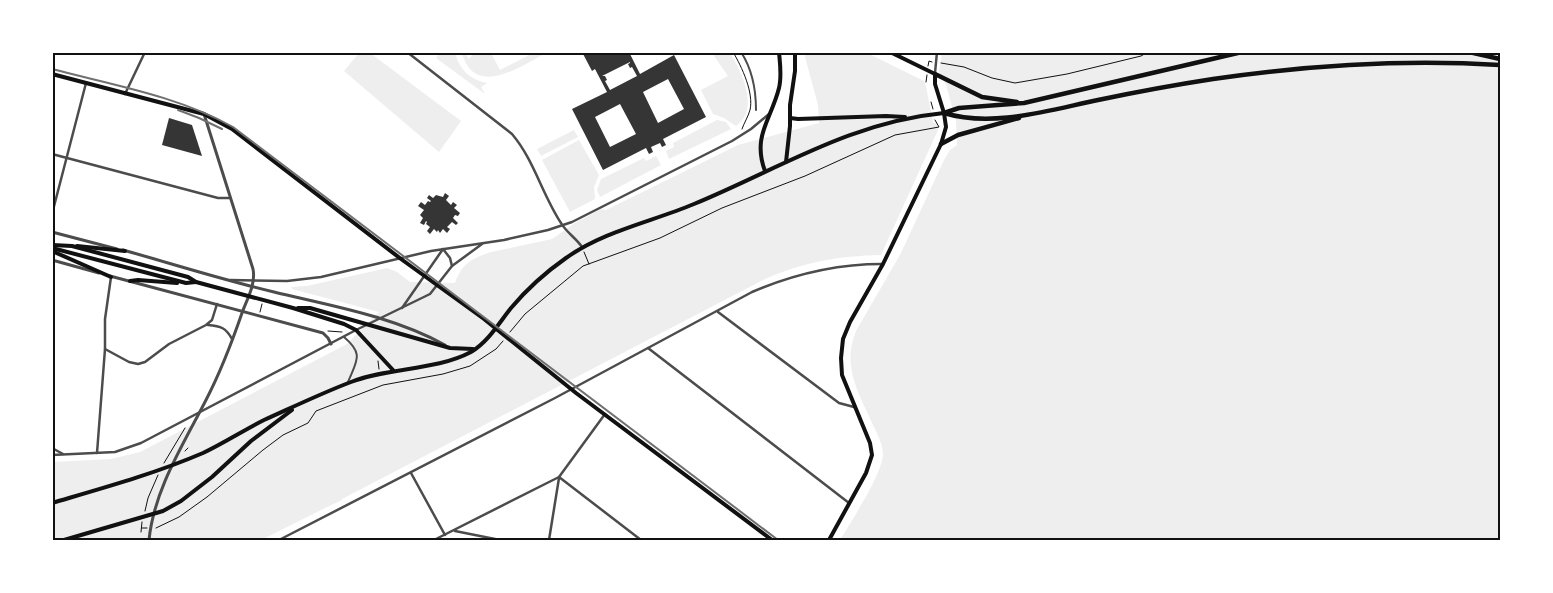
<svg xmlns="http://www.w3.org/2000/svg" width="1553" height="593" viewBox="0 0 1553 593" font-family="Roboto,sans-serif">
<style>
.green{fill:#eee}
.building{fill:#353535;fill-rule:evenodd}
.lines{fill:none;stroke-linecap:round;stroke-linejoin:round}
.path{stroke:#111;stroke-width:1}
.pedestrian{stroke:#4c4c4c;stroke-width:2}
.minor{stroke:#4c4c4c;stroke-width:2.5}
.tertiary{stroke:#4c4c4c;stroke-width:3}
.secondary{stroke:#111;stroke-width:4}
.primary{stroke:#111;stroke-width:4}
.motorway{stroke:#111;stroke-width:4.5}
.rail{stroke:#707070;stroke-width:2}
.neatline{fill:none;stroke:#111;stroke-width:2}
</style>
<rect width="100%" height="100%" fill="#fff"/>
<g class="green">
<path d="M441,52L455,53C459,69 470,80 487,83L481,87L485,94L436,58Z"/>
<path d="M359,53H370L461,121L439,152L344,71Z"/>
<path d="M462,53H464L469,59L474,53H491L500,70L533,53H546C521,66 475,99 462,53Z"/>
<path d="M712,53H730C742,72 760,110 736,126L724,118L713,114L701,90L728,76Z"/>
<path d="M804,53H867L924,81L926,86L933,123H937L938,130L881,255C838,256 804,262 765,279L342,499V500L321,510L261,540H53V462L111,459L140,452L347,344L379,312L292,289L291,287L307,286L387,268L397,272L410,282L455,283C462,263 471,259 491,252L552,239L575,223L601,209L606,210L738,145L819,123L818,105Z"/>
<path d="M942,53H1500V540H840C852,520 881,476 883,455C883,445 879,438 875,429C860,395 841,368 856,331L901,253L944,160L950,150L957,145L956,121L946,85L939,72Z"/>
<path d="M717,120L726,122L731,129L669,159L666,151L674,147L673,143Z"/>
<path d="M574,130L578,137L541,156L537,149Z"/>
<path d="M579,140L599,175L594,187L595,199L570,212L542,160Z"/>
<path d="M656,156L661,165L600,197L597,190L601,179L644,158L646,161Z"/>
</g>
<g class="building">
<path d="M582,52H629L640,74L674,55L706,117L663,139L666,145L662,147L660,143L651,147L653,152L649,154L646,148L603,170L572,109L607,92L595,69L592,71ZM630,62V63L628,64L630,68L632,67L637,76L610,90L605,81L607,80L605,76H602ZM668,79L684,109L658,123L643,92ZM620,104L636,134L610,147L595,117Z"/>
<path d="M169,118L192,125L202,156L162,145Z"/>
<path d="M445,193L449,196L446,200L451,205L453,202L457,205L454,208L460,213L458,216L455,215L453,218L458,223L456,225L452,222L447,227L450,229L447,233L443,229L440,233L438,230L437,232L434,229L430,234L427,231L430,227L426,224L427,222L426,221L424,225L420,223L423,218L420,215L424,210L418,206L421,202L425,205L428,201L430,202L431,201L427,198L429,195L433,198L436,195L443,197Z"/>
</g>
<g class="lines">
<g class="path">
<path d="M733,52C742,67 754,93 750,110C748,117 744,123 742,129"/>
<path d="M941,63L964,67L992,78L1015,83L1067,74L1141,56L1148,52"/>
<path d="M928,66L929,61L932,62"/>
<path d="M926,82L927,75"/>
<path d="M931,102L933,109"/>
<path d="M584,252L589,264"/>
<path d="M260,312L262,304"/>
<path d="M328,331L342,332"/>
<path d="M510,332L525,314L583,266L660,238L722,208L805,176L895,135L939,127L935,120"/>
<path d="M378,361L379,369"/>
<path d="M185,451L188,448"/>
<path d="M164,463L185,428"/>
<path d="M145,511L148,498L158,475"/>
<path d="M142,528H147"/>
<path d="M156,528L179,517L207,497L263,450L283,435L308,423L316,411L383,385L443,374L470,366L496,349L503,341"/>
<path d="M141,532L142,522"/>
</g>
<g class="pedestrian">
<path d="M741,52C752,69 756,90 756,110"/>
<path d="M344,337C364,354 357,360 348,382"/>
</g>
<g class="minor">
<path d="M407,52L512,134C534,160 542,194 561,223C566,232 576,238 582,247"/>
<path d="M935,73L937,52"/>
<path d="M125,94L145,52"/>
<path d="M52,154L218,198H230"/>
<path d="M52,214L86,83"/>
<path d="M443,249L450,258L452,266"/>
<path d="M230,280L287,281L321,277L431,251L504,240L548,230L572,222L732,141L751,129L769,114"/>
<path d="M402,308L443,249"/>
<path d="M718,312L839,403L854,407"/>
<path d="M208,325C221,326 226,328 232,339"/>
<path d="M648,348L849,503"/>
<path d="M105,349L129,362L138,364L145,362L169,344L206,325L212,320L217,304"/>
<path d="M52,448L63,454"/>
<path d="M97,453L105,349V319L111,277"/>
<path d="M52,455L115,452L141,443L356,330L430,294L452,266L482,244"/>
<path d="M411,473L445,535"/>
<path d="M559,477L641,540"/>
<path d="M455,531L500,540"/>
<path d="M279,540L555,398L752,292C794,274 836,264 882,264"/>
<path d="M434,540L559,477L605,414"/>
<path d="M549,540L559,478"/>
</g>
<g class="tertiary">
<path d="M52,232L117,249"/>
<path d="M123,250C173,264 223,280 274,292C332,306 392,316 445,345"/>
<path d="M52,260L99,273"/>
<path d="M110,276L323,333L328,338L331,344"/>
<path d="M149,540C154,490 183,445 206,400C220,373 232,342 242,313C247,299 256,284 253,269L204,114"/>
</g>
<g class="secondary">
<path d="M890,52L935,74V84L944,113"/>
<path d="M52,74L204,114L232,129L401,259L484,319L576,393L772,540"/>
<path d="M786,162L790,126V105L795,71V52"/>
<path d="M765,171C752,136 771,120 779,88C782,76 780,64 779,52"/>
</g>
<g class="primary">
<path d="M790,118L798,119L886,116L905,117"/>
<path d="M52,245L72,246L188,277L196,282L293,308L344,324L356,330L393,370"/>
<path d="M77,246L125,251"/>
<path d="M52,248L186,283L196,282"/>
<path d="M52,251L111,277"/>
<path d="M130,281L138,280L177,283"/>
<path d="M298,308H310L450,348L473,349"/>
<path d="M52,503C103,488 154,474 203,453C224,443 244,430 264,420C293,407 322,393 351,382C389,367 435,371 471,352C488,342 499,323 511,308C527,289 546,272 566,258C604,231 651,222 694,204C779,169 850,122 944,113L946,127L941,144L883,264L850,322L843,339L841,358L842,375L870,443L872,455L866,473L829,540"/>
<path d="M64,540L163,511L181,501L212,477L251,441L292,410"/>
</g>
<g class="motorway">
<path d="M1469,52L1500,59"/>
<path d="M935,74L982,97L1017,102"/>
<path d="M944,113C993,128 1049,110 1098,100C1136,92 1174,85 1213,79C1309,65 1404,59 1500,65"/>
<path d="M944,113L959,108L1024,103L1242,52"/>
<path d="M941,144L958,135L1019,118"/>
</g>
<g class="rail">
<path d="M52,69C113,85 178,96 233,127L778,540"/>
<path d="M178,110L199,118L222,129"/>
</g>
</g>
<rect width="1553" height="593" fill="none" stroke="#ffffff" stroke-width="108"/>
<rect x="54" y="54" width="1445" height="485" class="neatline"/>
</svg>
